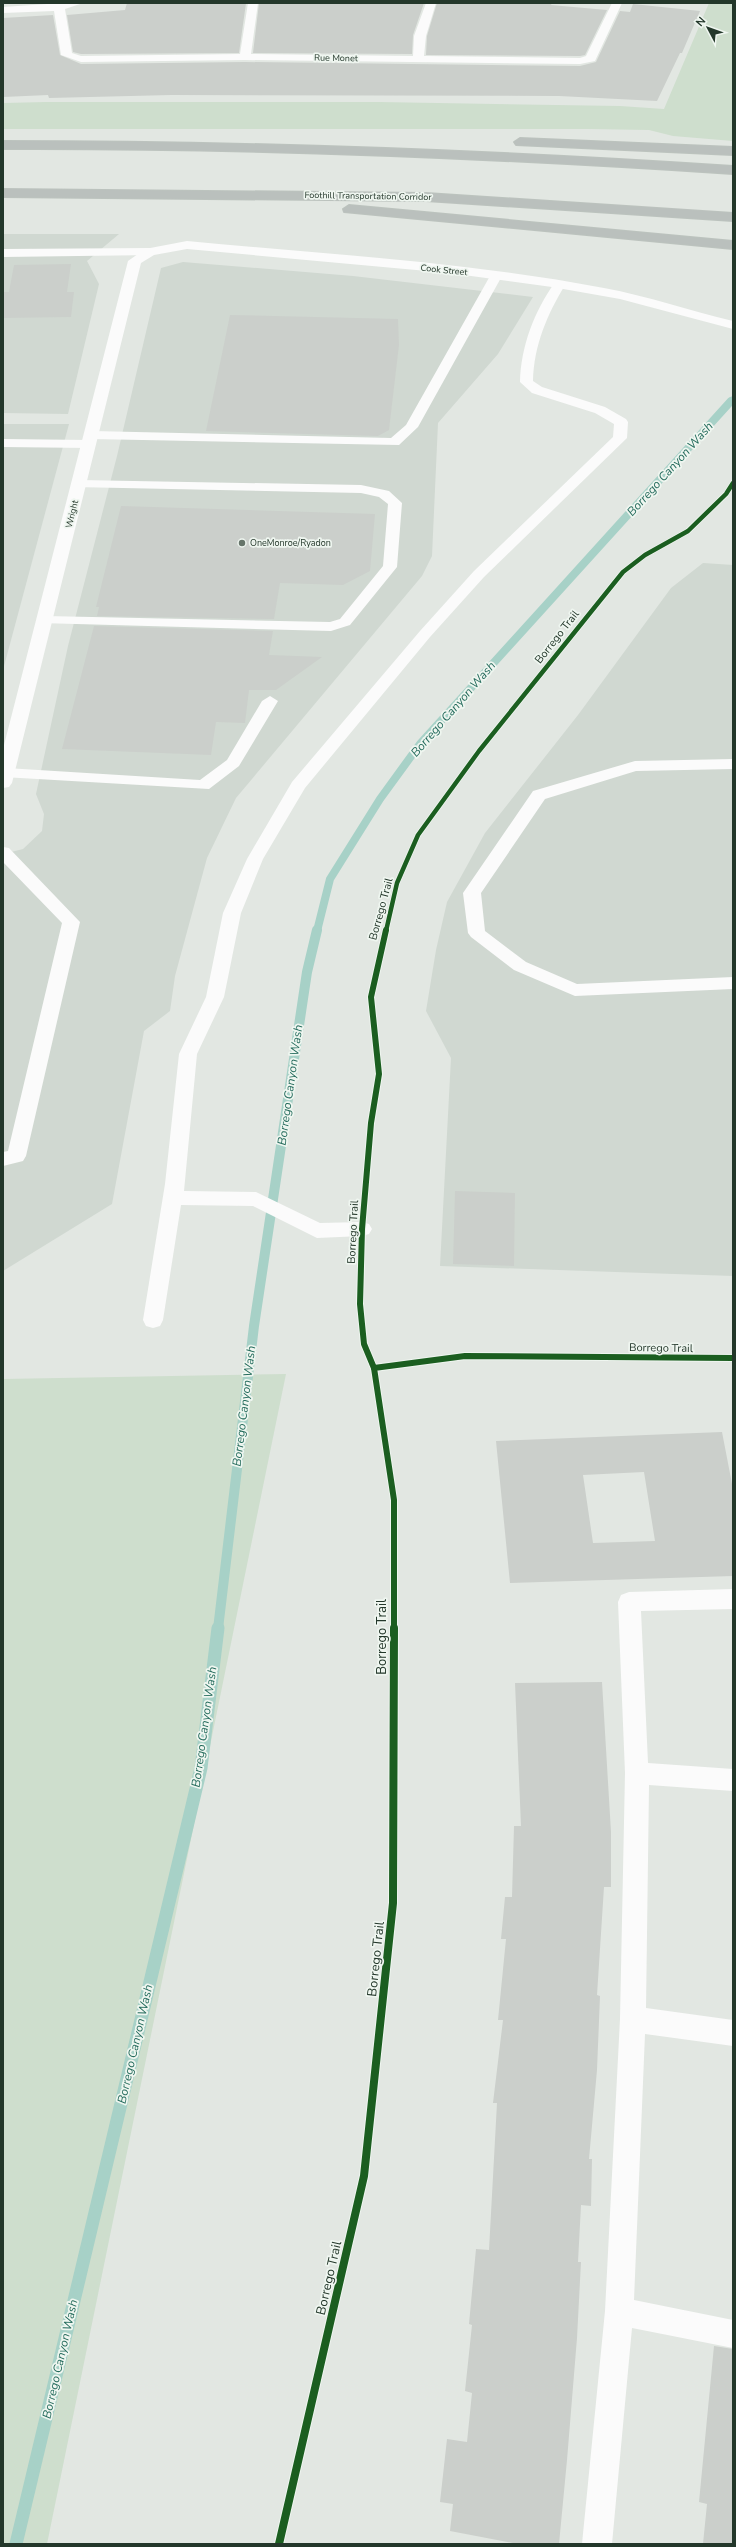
<svg xmlns="http://www.w3.org/2000/svg" width="736" height="2547" viewBox="0 0 736 2547" font-family="'Nunito Sans',sans-serif">
<style>
.built{fill:#d0d8d1}
.green{fill:#cedecd}
.lines{fill:none;stroke-linecap:round;stroke-linejoin:round}
.stream-far3{stroke:#a7d1c7;stroke-width:5.5}
.stream-far2{stroke:#a7d1c7;stroke-width:8}
.stream-far1{stroke:#a7d1c7;stroke-width:10}
.stream{stroke:#a7d1c7;stroke-width:13}
.building{fill:#cbcfcb;fill-rule:evenodd}
.motorway-casing{stroke:#bcc3be;stroke-width:2}
.path{stroke:#c0c7c2;stroke-width:1.5;stroke-dasharray:1 1.5;stroke-linecap:butt}
.service{fill:#fbfbfb;fill-rule:evenodd}
.minor{fill:#fbfbfb;fill-rule:evenodd}
.motorway{fill:#bac0bd;fill-rule:evenodd}
.cycleway-far2-casing{stroke:#eff6f0;stroke-width:6}
.cycleway-far1-casing{stroke:#eff6f0;stroke-width:8}
.cycleway-casing{stroke:#eff6f0;stroke-width:10}
.cycleway-far2{stroke:#1b5e20;stroke-width:4.5}
.cycleway-far1{stroke:#1b5e20;stroke-width:6}
.cycleway{stroke:#1b5e20;stroke-width:8}
.poi-dot{fill:#66756a;stroke:#eff6f0;stroke-width:1.5}
.labels{text-anchor:middle;dominant-baseline:central;stroke-width:3.5;stroke-linejoin:round;paint-order:stroke}
.far-street-label{font-size:9px;fill:#23372a;stroke:#eff6f0}
.far-poi-label{font-size:9px;fill:#23372a;stroke:#eff6f0;text-anchor:start}
.street-label{font-size:11px;fill:#23372a;stroke:#eff6f0}
.water-label{font-size:12px;font-style:italic;fill:#246b5c;stroke:#eff6f0}
.near-street-label{font-size:13px;fill:#23372a;stroke:#eff6f0}
</style>
<rect width="100%" height="100%" fill="#e2e7e2"/>
<g class="built">
<path d="M3,234H119L87,261L99,284L68,414L3,413Z"/>
<path d="M183,262L353,276L533,297L498,354L438,423L432,556L422,576L236,798L207,858L175,976L170,1011L144,1031L112,1204L3,1271V854L23,849L42,831L44,814L36,794L68,646L117,456L161,268Z"/>
<path d="M3,424H69L3,670Z"/>
<path d="M703,563L733,565V1276L440,1266L451,1058L426,1011L436,950L447,902L485,833L578,715L671,588Z"/>
</g>
<g class="green">
<path d="M709,3H733V141L673,136L649,130L588,129H3V103L46,102H379L620,106L664,109Z"/>
<path d="M286,1374L47,2544H3V1379Z"/>
</g>
<g class="lines">
<path class="stream-far3" d="M730,402L733,399"/>
<path class="stream-far2" d="M317,931L330,879L380,799L420,744L731,401"/>
<path class="stream-far1" d="M218,1629L254,1326L307,972L317,930"/>
<path class="stream" d="M16,2544L201,1768L218,1628"/>
</g>
<g class="building">
<path d="M127,3H246L239,53L81,54L73,52L67,15L125,10Z"/>
<path d="M259,3H424L413,35L412,54L253,53Z"/>
<path d="M437,3H552L551,5L607,10L585,55L580,56L426,55L427,36Z"/>
<path d="M633,4L700,11L682,53H680L657,101L559,96L171,95L49,98L48,95L3,97V18L53,15L60,55L81,64L245,62L580,66L596,62L620,11L630,12Z"/>
<path d="M71,264L67,292H74L71,317L3,318V292H9L14,265Z"/>
<path d="M230,315L398,319L399,345L389,430L378,436L206,431Z"/>
<path d="M121,506L375,514L370,571L343,585L280,583L274,619L97,616L99,607H96Z"/>
<path d="M94,626L273,631L269,655L322,657L276,690H249L245,723L216,722L211,755L62,749Z"/>
<path d="M455,1191L515,1193L514,1266L453,1264Z"/>
<path d="M722,1432L733,1489V1576L510,1583L496,1441ZM644,1472L655,1541L593,1543L583,1475Z"/>
<path d="M602,1682L611,1832V1887H604L597,1995L600,1996L597,2070L589,2159H592L591,2206L581,2205L578,2262H581L577,2338L567,2460L559,2544H518L450,2531L453,2504L440,2502L447,2439L467,2442L472,2393L465,2391L472,2325L469,2324L476,2249L489,2250L497,2103H493L503,2020H498L506,1939H501L505,1897H512L514,1826H521L515,1683Z"/>
<path d="M714,2346L733,2349V2544H703L707,2504L699,2502Z"/>
</g>
<g class="lines">
<defs>
<g id="motorway">
<path d="M520,138L733,147V155L516,145L514,142Z"/>
<path d="M3,141C247,141 490,150 733,166V174C490,158 247,148 3,149Z"/>
<path d="M3,189L426,193L733,213V221L426,201L3,197Z"/>
<path d="M349,205L733,241V249L344,212L343,209Z"/>
</g>
</defs>
<use href="#motorway" class="motorway-casing"/>
<path class="path" d="M110,3H120"/>
<g class="service">
<path d="M150,248L154,249V255L3,257V249Z"/>
<path d="M496,272L502,276L418,427L399,445L92,439L85,435L92,431L391,438L406,425L490,276Z"/>
<path d="M559,281L565,285C547,315 534,345 533,381L542,387L605,407L626,419L628,422L627,438L484,577L430,637L305,788L263,859L241,913L224,997L197,1054L184,1191L256,1192L320,1223L362,1222L369,1224L372,1229L369,1234L362,1236L317,1238L253,1206L181,1205L163,1320L160,1326L153,1328L146,1326L143,1320L165,1184L179,1054L206,997L223,913L247,859L292,782L420,631L474,571L613,437L614,424L595,413L532,393L520,382C521,346 534,312 555,282Z"/>
<path d="M3,439L89,440L96,444L89,448L3,447Z"/>
<path d="M79,480L361,485L389,491L402,503L397,567L350,625L331,631L40,623L38,620L40,617L45,616L330,622L340,619L383,566L388,504L379,497L361,493L74,487L72,484L74,481Z"/>
<path d="M270,696L278,701L239,766L209,789L3,777V769L6,768L200,780L227,760L262,701Z"/>
<path d="M733,759V769L636,771L545,799L481,893L485,931L526,962L577,984L733,977V989L575,996L514,970L471,937L468,933L463,893L533,791L635,761Z"/>
<path d="M3,847L9,848L80,922L26,1156L23,1161L3,1166V1152L8,1151L62,923L3,862Z"/>
<path d="M733,1589V1609L641,1611L648,1763L733,1769V1791L649,1785L646,2008L733,2020V2046L645,2034L634,2300L733,2320V2348L632,2328L612,2544H582L605,2311L620,2019L625,1773L618,1602L621,1595L629,1592Z"/>
</g>
<g class="minor">
<path d="M62,3H83L65,9L72,53L81,56L240,54L248,3H258L251,54L413,56L414,36L426,3H436L426,36L424,56L580,58L586,56L612,3H622L595,61L580,64L245,60L81,62L61,55L54,11L3,13V7Z"/>
<path d="M187,241C326,254 467,262 604,288C648,296 690,311 733,321V329L620,299L552,287L449,273L187,249L154,255L141,263L12,783L9,787L3,788V749L128,261L145,249Z"/>
</g>
<use href="#motorway" class="motorway"/>
<defs>
<path id="cycleway-far2" d="M386,931L397,883L418,835L479,751L623,572L645,555L688,531L726,494L733,483"/>
<g id="cycleway-far1">
<path d="M374,1368L364,1344L360,1304L362,1229L371,1123L379,1074L371,997L386,930"/>
<path d="M394,1629V1500L374,1368L465,1356L733,1358"/>
</g>
<path id="cycleway" d="M279,2544L364,2176L393,1903L394,1628"/>
</defs>
<use href="#cycleway-far2" class="cycleway-far2-casing"/>
<use href="#cycleway-far1" class="cycleway-far1-casing"/>
<use href="#cycleway" class="cycleway-casing"/>
<use href="#cycleway-far2" class="cycleway-far2"/>
<use href="#cycleway-far1" class="cycleway-far1"/>
<use href="#cycleway" class="cycleway"/>
</g>
<circle class="poi-dot" cx="242" cy="543" r="4"/>
<g class="labels">
<g class="far-street-label">
<text transform="translate(336 58) rotate(1)">Rue Monet</text>
<text transform="translate(368 196) rotate(1)">Foothill Transportation Corridor</text>
<text transform="translate(444 270) rotate(6)">Cook Street</text>
<text transform="translate(72 514) rotate(-76)">Wright</text>
</g>
<g class="far-poi-label">
<text x="250" y="543">OneMonroe/Ryadon</text>
</g>
<g class="street-label">
<text transform="translate(557 637) rotate(-52)">Borrego Trail</text>
<text transform="translate(381 909) rotate(-75)">Borrego Trail</text>
<text transform="translate(353 1232) rotate(-87)">Borrego Trail</text>
<text transform="translate(661 1348) rotate(1)">Borrego Trail</text>
</g>
<g class="water-label">
<text transform="translate(670 469) rotate(-48)">Borrego Canyon Wash</text>
<text transform="translate(453 709) rotate(-49)">Borrego Canyon Wash</text>
<text transform="translate(290 1085) rotate(-82)">Borrego Canyon Wash</text>
<text transform="translate(244 1406) rotate(-83)">Borrego Canyon Wash</text>
<text transform="translate(204 1727) rotate(-82)">Borrego Canyon Wash</text>
<text transform="translate(135 2044) rotate(-77)">Borrego Canyon Wash</text>
<text transform="translate(60 2359) rotate(-77)">Borrego Canyon Wash</text>
</g>
<g class="near-street-label">
<text transform="translate(382 1637) rotate(-90)">Borrego Trail</text>
<text transform="translate(376 1959) rotate(-84)">Borrego Trail</text>
<text transform="translate(329 2278) rotate(-77)">Borrego Trail</text>
</g>
</g>
<rect width="736" height="2547" fill="none" stroke="#23372a" stroke-width="8"/>
<g transform="translate(708 28) rotate(311)" stroke="#eff6f0" stroke-width="3" paint-order="stroke">
<path d="M0-3L7 15L0 10L-7 15Z" fill="#23372a"/>
<text y="-6" font-size="11" font-weight="bold" text-anchor="middle" fill="#23372a">N</text>
</g>
</svg>
